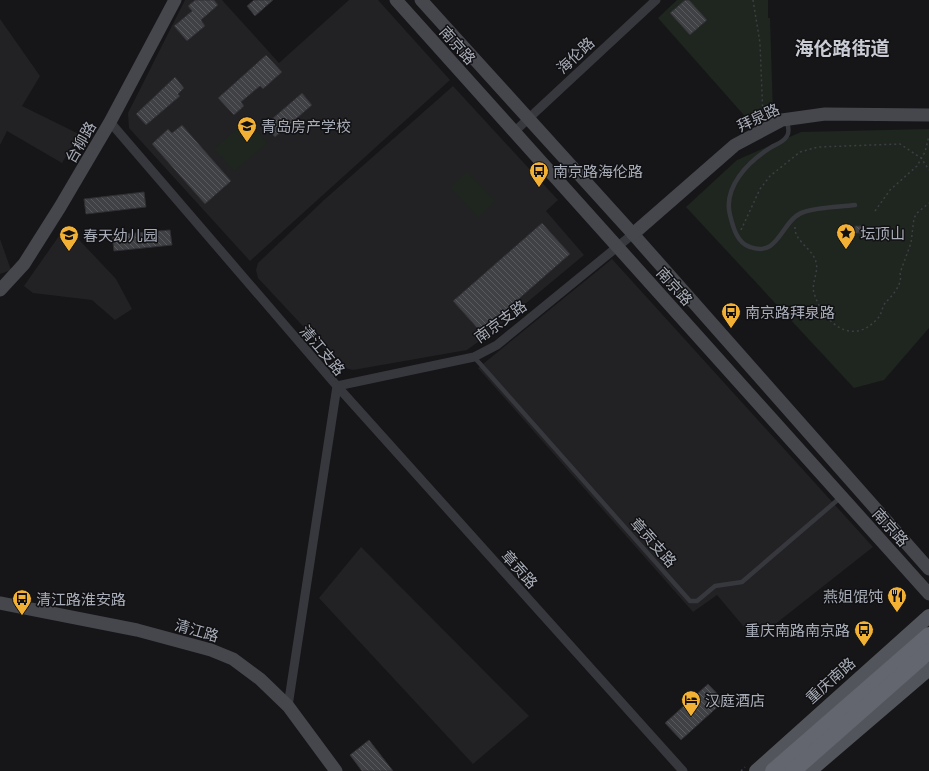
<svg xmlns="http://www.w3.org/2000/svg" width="929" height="771" viewBox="0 0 929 771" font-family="'Exo 2','Noto Sans SC',sans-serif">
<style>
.built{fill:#222225}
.park{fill:#1e261f}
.building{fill:url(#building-back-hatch);stroke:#303034}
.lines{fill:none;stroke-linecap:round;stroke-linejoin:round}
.path{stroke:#3d3f44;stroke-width:1.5;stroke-dasharray:2 3;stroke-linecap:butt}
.lane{stroke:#37383d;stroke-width:4.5}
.street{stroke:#37383d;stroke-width:9}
.secondary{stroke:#45474d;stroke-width:13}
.primary{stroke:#53555c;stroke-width:14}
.highway{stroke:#63666e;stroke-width:16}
.labels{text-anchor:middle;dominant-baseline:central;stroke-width:3;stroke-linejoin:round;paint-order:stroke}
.street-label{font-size:15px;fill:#a8adb8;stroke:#111113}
.poi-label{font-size:15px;fill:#a8adb8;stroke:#111113;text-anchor:start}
.district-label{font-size:19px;font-weight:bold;fill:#c9ccd4;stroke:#111113}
</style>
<defs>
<pattern id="building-back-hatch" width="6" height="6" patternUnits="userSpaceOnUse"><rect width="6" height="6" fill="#404145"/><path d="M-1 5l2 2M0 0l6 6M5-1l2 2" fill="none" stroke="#595a5e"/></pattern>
</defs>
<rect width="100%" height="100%" fill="#161618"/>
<g class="built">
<path d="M185,0H222L279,63L349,0H378L450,80L250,261L129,128L128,113Z"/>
<path d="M0,19L40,76L22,106L79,134L62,163L7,131L0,145Z"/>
<path d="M453,86L558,200L546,211L584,255L489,334L467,350L353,370L341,367L258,278L256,270L258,263L324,200Z"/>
<path d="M66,226L116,279L132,309L115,320L92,300L33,293L24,286Z"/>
<path d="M0,239L11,270L0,274Z"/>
<path d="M612,259L873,547L755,640L717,595L693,612L478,368Z"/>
<path d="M361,547L529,716L473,764L319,598Z"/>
</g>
<g class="park">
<path d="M677,0H768V18H770L773,113L750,122L658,18Z"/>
<path d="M247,120L267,143L234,171L214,149Z"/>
<path d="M929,129V328L884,380L854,388L686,207L737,160L801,132Z"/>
<path d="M467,172L495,201L478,217L451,188Z"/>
</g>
<g class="building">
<path d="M195,0H214L218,5L201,20L205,26L187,41L174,26L192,11L188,6Z"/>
<path d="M254,0H273L255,16L247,6Z"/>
<path d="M685,0H689L707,20L690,35L670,13Z"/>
<path d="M266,55L282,72L263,89L260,86L241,102L244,106L234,115L218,98Z"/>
<path d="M175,77L184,88L178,94L180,96L146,125L136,114Z"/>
<path d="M302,93L312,105L275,137L265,125Z"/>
<path d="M182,125L231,181L205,204L152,144L168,129L172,133Z"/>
<path d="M144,192L146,207L86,214L84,199Z"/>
<path d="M542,223L570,254L481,332L453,301Z"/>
<path d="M855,226H862L861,233H854Z"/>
<path d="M170,230L172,245L114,251L112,235Z"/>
<path d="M708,684L724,701L681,740L665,723Z"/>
<path d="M369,740L393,771H362L350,755Z"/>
</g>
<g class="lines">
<g class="path">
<path d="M753,0L760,43L763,118"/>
<path d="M875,211L890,190L917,166L925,152L929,136"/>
<path d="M795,227C794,241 813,249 816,262C819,272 811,283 814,293C823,322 852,348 878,318C882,314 882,306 886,302C893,295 903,284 900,273L911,243L914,218L917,213L929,203"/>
<path d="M741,230L760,189L770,176L800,152L818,147L900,144L921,158L929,170"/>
<path d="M741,771L745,767"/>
</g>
<g class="lane">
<path d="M787,121C788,126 790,132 787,136C783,143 776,144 770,148C748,162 723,187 730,215C733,227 737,243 750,247C780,258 781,219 804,212C818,207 840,207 855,205"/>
<path d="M474,357L690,601H697L715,586L742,582L841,497"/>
</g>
<g class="street">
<path d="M110,122L337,386L288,706"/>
<path d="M514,132L656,0"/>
<path d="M633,234L497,345L474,357L337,386L683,771"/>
</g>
<g class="secondary">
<path d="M396,0L929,594"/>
<path d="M421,0L633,234L929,569"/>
<path d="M633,234L735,145L782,120L825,114L929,115"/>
<path d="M0,290L24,264L60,207L110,122L175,0"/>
<path d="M0,603L137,630L211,650L233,659L260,679L288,706L336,771"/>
</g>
<g class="primary">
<path d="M756,771L929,616"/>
<path d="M810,771L929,669"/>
</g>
<g class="highway">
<path d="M773,771L929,635"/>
<path d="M793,771L929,651"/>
</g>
</g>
<defs>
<symbol id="school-pin" viewBox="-11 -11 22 30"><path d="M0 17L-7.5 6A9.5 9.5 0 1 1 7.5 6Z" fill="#f2b134" stroke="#111113"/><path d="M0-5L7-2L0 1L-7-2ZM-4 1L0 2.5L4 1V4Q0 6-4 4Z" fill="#111"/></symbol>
<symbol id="bus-pin" viewBox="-11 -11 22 30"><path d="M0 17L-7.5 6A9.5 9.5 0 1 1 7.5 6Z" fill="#f2b134" stroke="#111113"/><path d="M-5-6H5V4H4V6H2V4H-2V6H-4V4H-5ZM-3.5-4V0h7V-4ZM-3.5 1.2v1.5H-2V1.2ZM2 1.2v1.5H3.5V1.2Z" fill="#111"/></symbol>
<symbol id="sight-pin" viewBox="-11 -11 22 30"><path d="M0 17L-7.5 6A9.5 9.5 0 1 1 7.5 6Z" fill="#f2b134" stroke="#111113"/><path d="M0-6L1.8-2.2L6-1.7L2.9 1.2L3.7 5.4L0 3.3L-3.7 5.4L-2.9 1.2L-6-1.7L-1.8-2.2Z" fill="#111"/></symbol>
<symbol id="restaurant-pin" viewBox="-11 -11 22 30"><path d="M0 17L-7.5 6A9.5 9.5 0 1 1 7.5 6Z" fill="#f2b134" stroke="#111113"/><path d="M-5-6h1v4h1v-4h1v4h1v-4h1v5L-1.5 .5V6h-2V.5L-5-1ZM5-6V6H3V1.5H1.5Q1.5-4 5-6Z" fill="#111"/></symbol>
<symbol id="hotel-pin" viewBox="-11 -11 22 30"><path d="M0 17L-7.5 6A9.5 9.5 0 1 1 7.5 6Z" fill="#f2b134" stroke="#111113"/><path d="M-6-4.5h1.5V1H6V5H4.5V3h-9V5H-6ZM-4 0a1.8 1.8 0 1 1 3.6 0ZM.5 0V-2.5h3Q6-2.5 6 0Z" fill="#111"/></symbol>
</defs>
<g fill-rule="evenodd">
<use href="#school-pin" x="236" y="115" width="22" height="30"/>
<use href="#bus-pin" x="528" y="160" width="22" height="30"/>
<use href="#sight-pin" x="835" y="222" width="22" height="30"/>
<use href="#school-pin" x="58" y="224" width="22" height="30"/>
<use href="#bus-pin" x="720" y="301" width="22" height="30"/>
<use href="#restaurant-pin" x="886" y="585" width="22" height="30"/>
<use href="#bus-pin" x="11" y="588" width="22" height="30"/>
<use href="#bus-pin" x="853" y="619" width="22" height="30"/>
<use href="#hotel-pin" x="680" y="689" width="22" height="30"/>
</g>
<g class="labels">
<g class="street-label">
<text transform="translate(458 45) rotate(48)">南京路</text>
<text transform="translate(575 55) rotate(-43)">海伦路</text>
<text transform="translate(758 117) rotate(-25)">拜泉路</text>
<text transform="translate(80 142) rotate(-60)">台柳路</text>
<text transform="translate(675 286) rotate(48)">南京路</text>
<text transform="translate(500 321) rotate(-36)">南京支路</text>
<text transform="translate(323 350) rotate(50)">清江支路</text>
<text transform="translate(891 527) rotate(48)">南京路</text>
<text transform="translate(654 542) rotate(48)">章贡支路</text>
<text transform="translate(520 569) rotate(48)">章贡路</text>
<text transform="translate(197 630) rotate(16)">清江路</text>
<text transform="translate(830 680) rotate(-42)">重庆南路</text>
</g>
<g class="poi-label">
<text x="261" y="126">青岛房产学校</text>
<text x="553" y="171">南京路海伦路</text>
<text x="860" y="233">坛顶山</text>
<text x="83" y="235">春天幼儿园</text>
<text x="745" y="312">南京路拜泉路</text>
<text x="883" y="596" text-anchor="end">燕姐馄饨</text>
<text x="36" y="599">清江路淮安路</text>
<text x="850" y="630" text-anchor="end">重庆南路南京路</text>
<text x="705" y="700">汉庭酒店</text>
</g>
<g class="district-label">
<text x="842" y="47">海伦路街道</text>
</g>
</g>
</svg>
